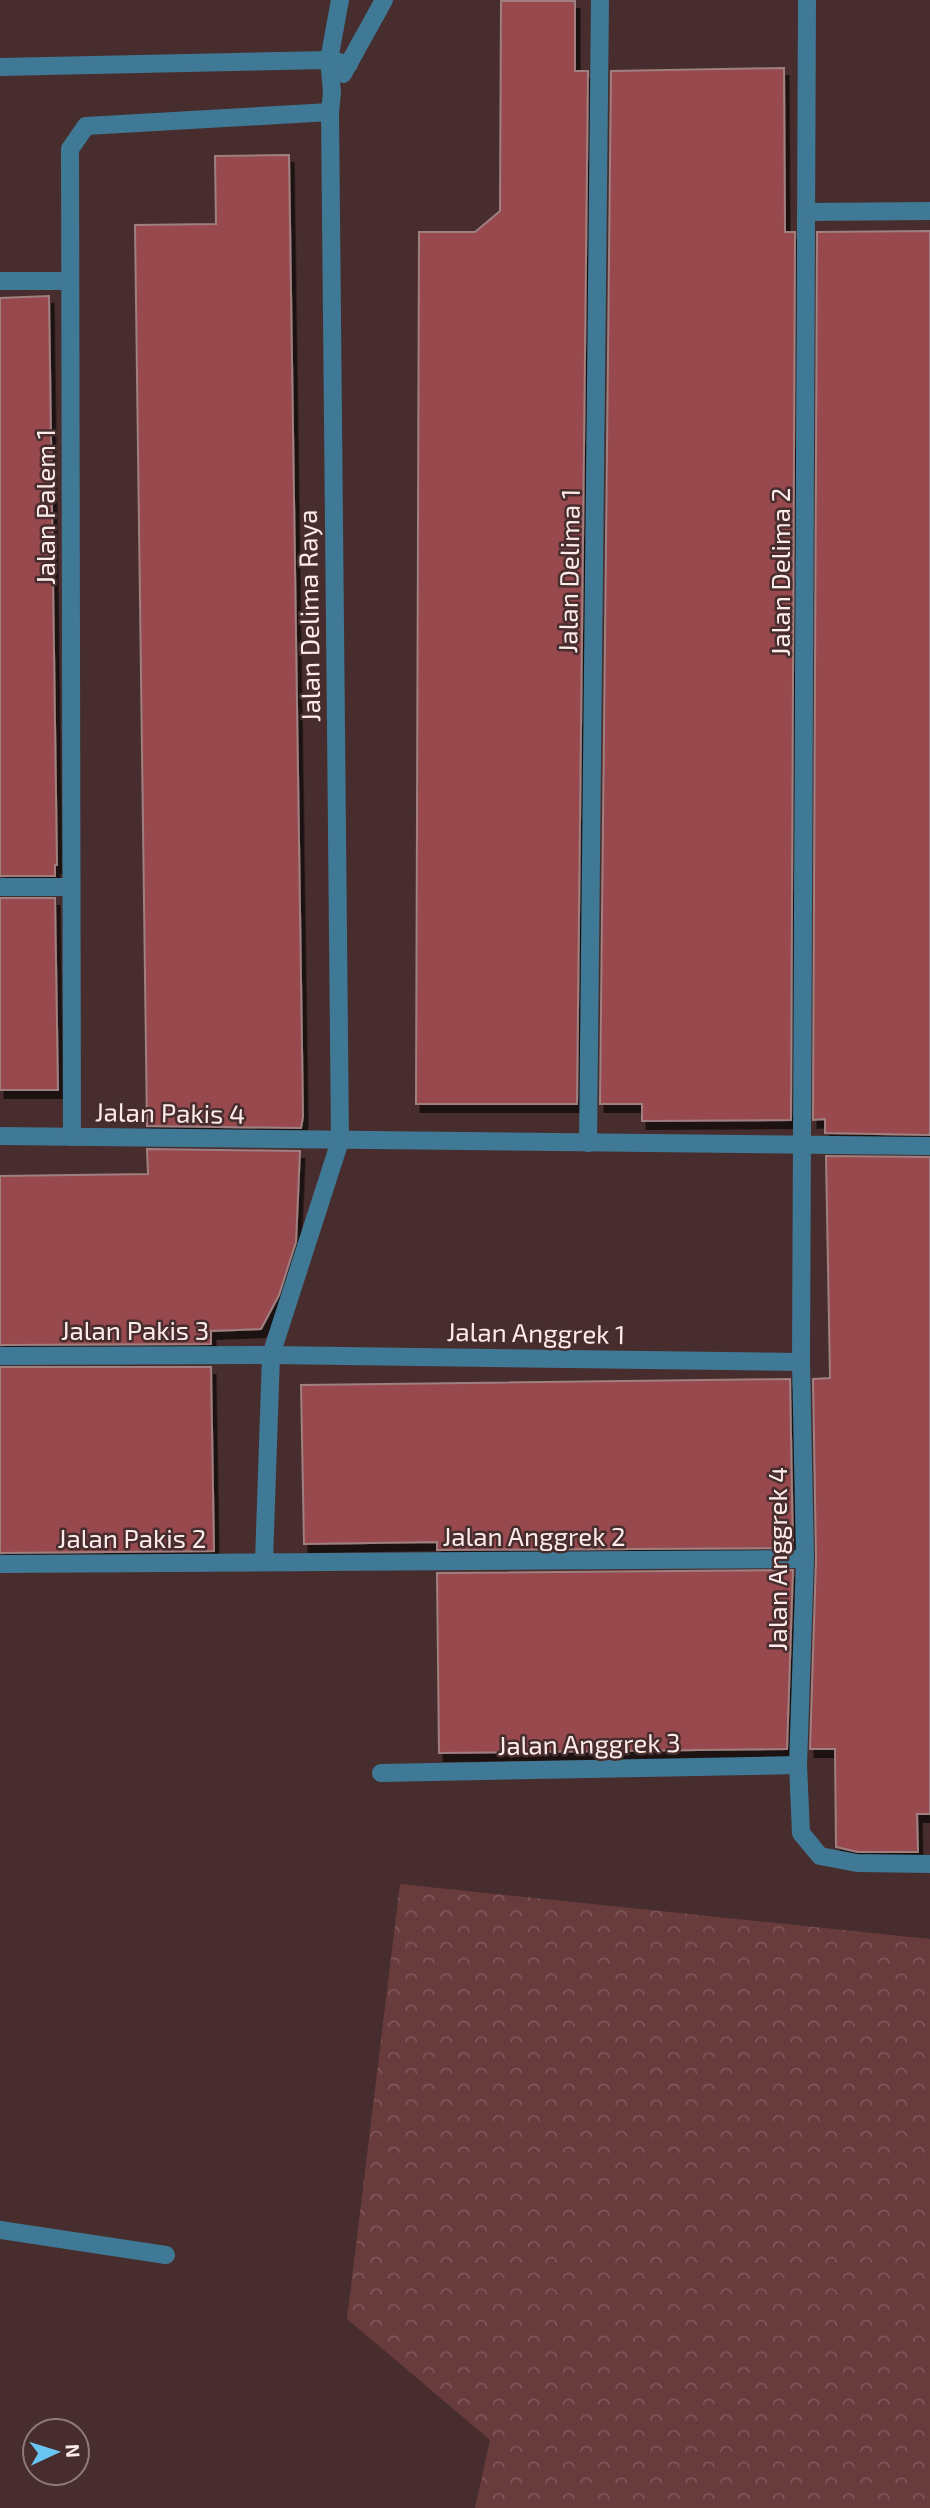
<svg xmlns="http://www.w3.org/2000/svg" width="930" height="2508" viewBox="0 0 930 2508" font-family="'Exo 2',sans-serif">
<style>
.forest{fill:url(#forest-crowns)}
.building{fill:#974a4d;stroke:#9f7f7f;stroke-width:2;filter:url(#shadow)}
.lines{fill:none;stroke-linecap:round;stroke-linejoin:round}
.street{stroke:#407995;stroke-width:18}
.labels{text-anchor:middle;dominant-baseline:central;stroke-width:5;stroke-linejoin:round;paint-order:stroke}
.street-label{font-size:26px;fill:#fdebea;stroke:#472d2d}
</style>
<defs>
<pattern id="forest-crowns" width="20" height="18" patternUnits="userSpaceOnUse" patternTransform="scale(1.75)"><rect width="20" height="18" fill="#683b3c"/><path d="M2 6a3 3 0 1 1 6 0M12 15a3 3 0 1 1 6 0" fill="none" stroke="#7e5858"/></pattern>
<filter id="shadow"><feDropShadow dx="4.5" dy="8" stdDeviation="0" flood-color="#0009"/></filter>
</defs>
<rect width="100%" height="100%" fill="#472d2d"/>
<path class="forest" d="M400,1884L930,1939V2508H475L490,2440L347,2319Z"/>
<g class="building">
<path d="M501,1H575V71H588L577,1104H416L419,232H475L500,211Z"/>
<path d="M784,68L785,232H795L791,1120L642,1121V1104H600L611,71Z"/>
<path d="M289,155L303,1117L301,1128L147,1126L135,225L216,224L215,156Z"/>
<path d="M930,231V1135L825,1133V1119L813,1120L817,232Z"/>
<path d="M49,296L57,865H55V876H0V298Z"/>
<path d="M0,898H55L58,1090H0Z"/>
<path d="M147,1149L300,1151L296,1242L279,1295L261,1329L211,1331V1344L0,1345V1176L148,1174Z"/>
<path d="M826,1156L930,1157V1814H917L918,1852H858L836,1847L835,1749H810L816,1559L813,1379L830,1378Z"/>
<path d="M0,1367H211L214,1551L0,1553Z"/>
<path d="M790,1379L793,1548L437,1550V1542L304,1544L301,1385Z"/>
<path d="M793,1570L787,1749L439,1753L437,1573Z"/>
</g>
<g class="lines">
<g class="street">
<path d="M807,0L801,1362L805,1559L798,1765L801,1833L820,1856L857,1863L930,1864"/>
<path d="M0,67L329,60L349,64"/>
<path d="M343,74L384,0"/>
<path d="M807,212L930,211"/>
<path d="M0,281H70"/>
<path d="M0,887H71"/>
<path d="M0,1136L930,1146"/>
<path d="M72,1137L70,149L86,126L330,112"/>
<path d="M588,1143L600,0"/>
<path d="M0,1356L271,1355L801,1362"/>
<path d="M264,1562L271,1355L340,1141L330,112L332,92L329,60L340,0"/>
<path d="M0,1564L805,1559"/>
<path d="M381,1773L798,1765"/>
<path d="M0,2230L166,2255"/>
</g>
</g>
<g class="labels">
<g class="street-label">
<text transform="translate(44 507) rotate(-90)">Jalan Palem 1</text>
<text transform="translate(568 571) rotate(-89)">Jalan Delima 1</text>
<text transform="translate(779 572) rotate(-90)">Jalan Delima 2</text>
<text transform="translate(308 616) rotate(-91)">Jalan Delima Raya</text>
<text transform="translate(170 1112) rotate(1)">Jalan Pakis 4</text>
<text x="135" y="1329">Jalan Pakis 3</text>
<text transform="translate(536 1332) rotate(1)">Jalan Anggrek 1</text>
<text x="534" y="1535">Jalan Anggrek 2</text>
<text x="132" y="1537">Jalan Pakis 2</text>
<text transform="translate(776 1559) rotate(-90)">Jalan Anggrek 4</text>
<text transform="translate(589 1743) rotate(-1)">Jalan Anggrek 3</text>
</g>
</g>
<g transform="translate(56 2452) rotate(86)"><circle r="33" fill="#472d2d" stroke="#907979" stroke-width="2"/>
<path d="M0-5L12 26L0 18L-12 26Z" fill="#68c4f0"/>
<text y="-10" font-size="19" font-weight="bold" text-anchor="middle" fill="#fdebea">N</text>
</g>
</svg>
